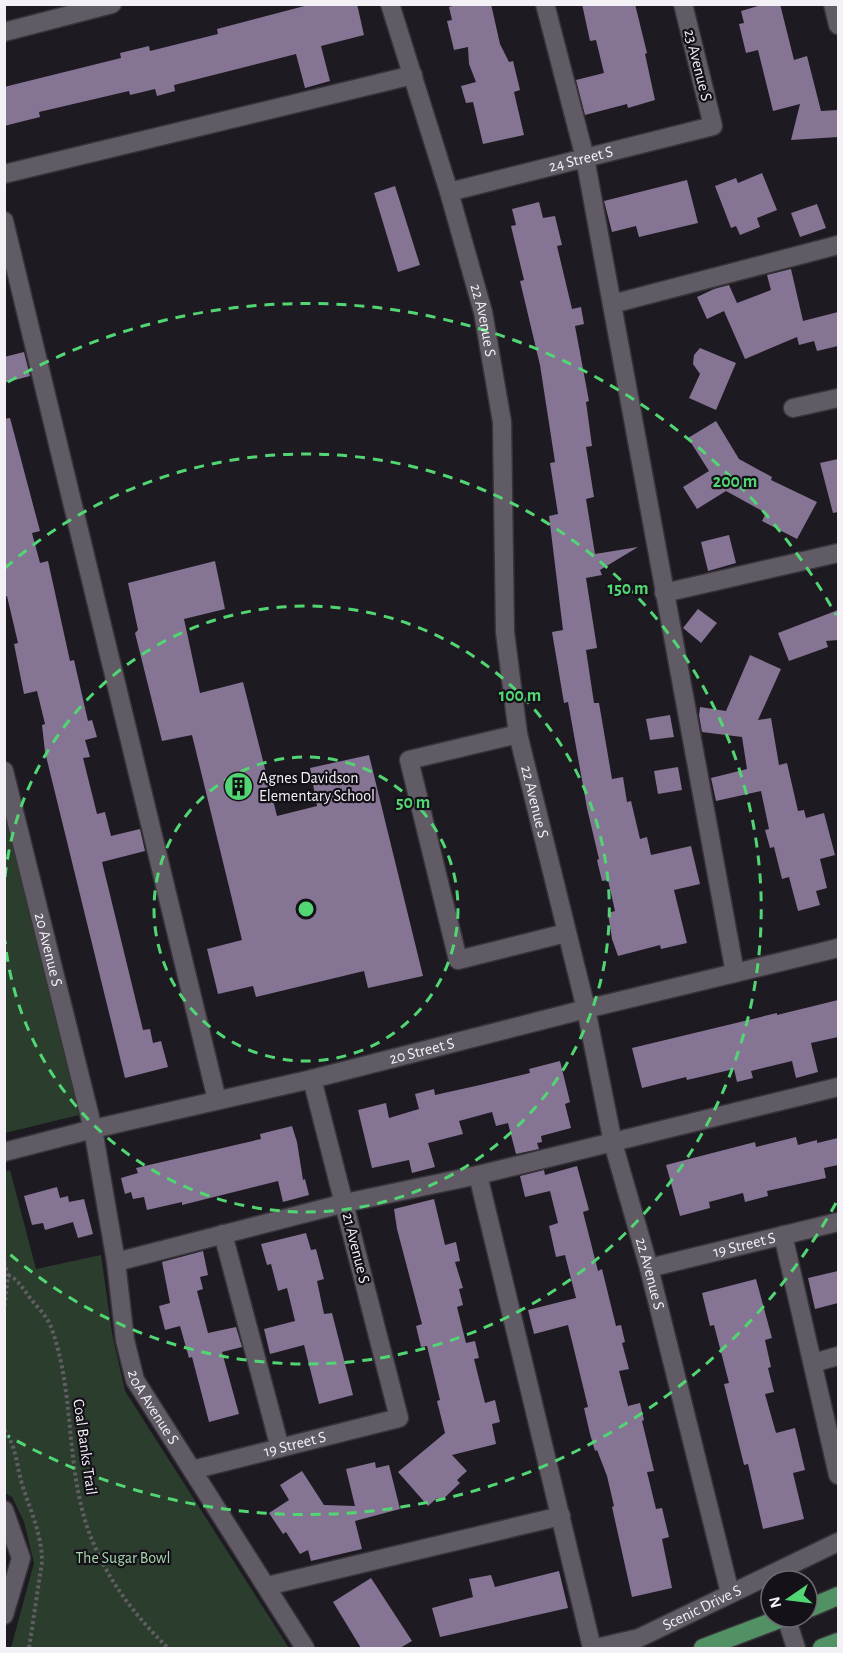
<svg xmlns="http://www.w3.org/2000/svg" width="843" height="1653" viewBox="0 0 843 1653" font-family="'Alegreya Sans',sans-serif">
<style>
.green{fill:#2b3d2d}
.building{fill:#867494}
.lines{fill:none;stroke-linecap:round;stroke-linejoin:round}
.minor-casing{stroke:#37343a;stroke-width:21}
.major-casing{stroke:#37343a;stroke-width:21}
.path{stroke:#615d64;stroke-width:4;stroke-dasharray:3 3;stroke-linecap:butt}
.minor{stroke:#615b65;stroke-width:18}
.major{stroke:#519163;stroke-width:18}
.ring{fill:none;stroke:#52d673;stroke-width:3;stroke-dasharray:10 8}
.labels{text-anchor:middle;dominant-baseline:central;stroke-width:4.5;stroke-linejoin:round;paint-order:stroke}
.street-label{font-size:16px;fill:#f3f0f6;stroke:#151119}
.poi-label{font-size:16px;fill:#f3f0f6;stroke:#151119;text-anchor:start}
.park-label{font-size:16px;fill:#a3d7aa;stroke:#151119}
.centre{fill:#52d673;stroke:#151119;stroke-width:3}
.ring-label{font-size:18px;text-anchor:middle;font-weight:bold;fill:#52d673;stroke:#151119;stroke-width:4.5;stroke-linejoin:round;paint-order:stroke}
</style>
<rect width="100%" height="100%" fill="#1e1a22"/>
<g class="green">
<path d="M5,812L79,1115L5,1133H4Z"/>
<path d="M10,1170L36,1269L101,1255L112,1333L125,1391L289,1648H11L34,1563L24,1522L12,1497L5,1493L4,1172Z"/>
</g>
<g class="building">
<path d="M312,4H357L364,35L321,46L330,81L305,88L296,54L174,85L175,91L157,96L155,89L130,95L129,91L39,112L40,117L4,126V87L121,58L120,53L149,46L150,51L218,34L217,29Z"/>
<path d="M460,4H491L500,44L509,62L513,61L520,90L514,92L524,135L483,144L473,102L466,103L461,86L476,82L469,64L468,47L454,50L447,21L452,20L449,7Z"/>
<path d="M582,4H635L647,53L645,54L655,100L628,108L627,104L585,115L576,80L604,73L596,40L590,41Z"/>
<path d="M765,4H780L794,60L807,56L821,111L838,110V137L791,140L800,104L773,111L758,50L746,53L739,24L744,23L741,11Z"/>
<path d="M762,173L777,210L757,218L760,227L740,235L736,226L731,228L715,186L736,178L738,183Z"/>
<path d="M687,180L698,223L639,237L636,226L612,232L604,201Z"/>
<path d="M395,186L420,265L398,272L374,193Z"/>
<path d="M539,202L543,218L555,216L562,245L557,246L572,309L581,307L584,324L575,326L589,401L586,402L592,446L586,447L594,497L586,499L595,554L638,547L600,570L602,575L586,578L597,648L586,650L594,703H599L612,779L623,777L627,802L631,801L640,839L647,837L651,855L691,846L700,884L674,890L687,943L661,949L660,945L618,956L612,939L608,913L615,911L608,880L602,881L597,860L599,859L587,808L568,702L564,703L552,632L563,630L549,516L558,514L550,463L555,462L540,365L520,281L524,280L511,226L516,225L512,209Z"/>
<path d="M817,204L826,228L800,237L791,213Z"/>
<path d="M791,269L803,321L838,312V346L817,351L814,341L799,345L797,337L745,359L724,311L707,319L697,297L714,289L729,285L737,303L771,290L767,275Z"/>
<path d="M700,348L736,363L716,410L689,398L700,374L693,364L694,355Z"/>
<path d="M24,352L30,376L4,383V357Z"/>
<path d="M10,418L40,531L32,533L40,563L48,561L70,661L74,660L88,721L92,720L97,737L85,740L90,757L83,758L97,814L105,812L111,836L140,829L145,851L102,862L143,1030L150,1029L153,1043L161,1041L168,1067L125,1078L45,752L42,725L45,724L37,691L24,694L14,644L18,643L7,596L4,597V419Z"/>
<path d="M716,421L739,459L772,477L771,480L817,502L797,539L762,521L766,513L726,491L697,509L683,487L709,471L688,438Z"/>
<path d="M838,459V512L833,513L820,463Z"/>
<path d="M729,535L736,563L708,571L701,542Z"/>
<path d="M215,561L225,609L184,619L200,693L243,682L277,816L317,806L310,768L369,755L423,976L368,988L364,971L256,997L253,986L218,994L207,949L242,940L192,735L162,741L135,633L138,630L128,583Z"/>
<path d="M698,609L717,623L701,643L683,628Z"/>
<path d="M838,610V640L826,641L828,647L789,661L778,633Z"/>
<path d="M750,655L781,669L758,720L771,718L779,765L787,763L798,811L804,810L806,818L824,813L835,855L820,859L827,888L816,891L820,905L798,911L789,877L782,879L774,847L770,848L765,830L769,829L761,791L716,801L711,778L747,769L742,737L702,732L699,715L700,707L726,711Z"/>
<path d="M670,715L674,737L650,740L646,719Z"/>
<path d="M678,767L682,790L658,794L654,771Z"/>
<path d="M838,1000V1037L811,1043L818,1072L796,1078L792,1061L751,1071L753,1078L737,1082L734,1069L687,1080L686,1077L642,1088L632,1048L777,1013V1015Z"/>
<path d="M560,1061L570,1102L565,1104L571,1128L541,1136L542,1142L537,1143L539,1149L516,1154L508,1123L496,1126L492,1112L459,1121L463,1134L428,1143L435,1167L412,1173L409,1160L372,1168L358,1110L386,1103L389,1118L419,1109L415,1094L434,1089L435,1095L480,1085L530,1073L529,1069Z"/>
<path d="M292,1126L297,1142L303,1180L305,1179L309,1195L283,1202L278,1181L182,1205V1202L147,1210L144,1197L133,1199L131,1192L125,1194L121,1178L138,1173L136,1168L261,1139L260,1134Z"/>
<path d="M796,1137L798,1145L817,1140V1143L838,1138V1165L824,1168L826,1178L767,1191L768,1196L745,1202L743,1193L709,1202L710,1208L680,1216L666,1165L755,1142L756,1147Z"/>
<path d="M577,1166L589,1210L583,1212L598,1271L602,1269L616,1326L621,1325L625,1342L622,1343L629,1369L619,1371L628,1406L640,1403L644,1420L642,1421L654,1471L647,1472L656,1509L662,1508L669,1537L662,1539L672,1588L632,1597L612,1507L614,1506L607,1476L597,1450L595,1451L590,1434L584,1408L588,1407L568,1325L534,1334L528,1310L576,1298L565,1255L556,1257L549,1226L558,1223L550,1191L525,1197L520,1176L544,1170L545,1175Z"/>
<path d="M57,1187L60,1198L68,1196L69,1202L84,1199L93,1234L78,1238L73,1222L45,1230L43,1223L32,1225L24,1196Z"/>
<path d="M434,1199L445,1245L456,1242L460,1261L455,1262L463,1288L459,1289L463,1305L457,1307L466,1343L475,1341L479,1358L474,1359L485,1403L495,1400L500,1422L492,1424L496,1444L452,1455L467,1471L457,1480L460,1483L441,1501L437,1498L428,1506L398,1472L445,1433L437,1401L440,1400L427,1346L421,1347L416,1326L422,1324L397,1229L394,1209Z"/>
<path d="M306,1233L311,1250L316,1249L324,1279L317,1281L324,1314L332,1313L353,1395L319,1404L304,1345L270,1354L264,1329L295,1321L287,1288L278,1291L271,1264L267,1265L261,1244Z"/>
<path d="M203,1251L208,1275L200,1277L203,1289L197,1291L208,1333L236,1327L242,1347L222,1352L239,1414L209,1422L192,1357L189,1358L180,1326L165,1330L159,1306L170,1303L162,1262Z"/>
<path d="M838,1271V1303L815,1309L808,1278Z"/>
<path d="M756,1279L772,1338L765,1340L771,1367L768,1368L774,1392L765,1394L776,1433L795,1428L805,1470L793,1473L804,1519L763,1529L748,1464L744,1465L724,1384L729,1383L714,1325L710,1326L702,1293Z"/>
<path d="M375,1462L376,1468L389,1465L400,1509L355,1521L362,1549L311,1561L308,1550L300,1554L286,1532L283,1534L269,1513L289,1500L280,1485L302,1471L324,1505L355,1506L346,1469Z"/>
<path d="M559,1571L568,1608L440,1637L432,1608L473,1597L469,1579L491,1575L495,1587Z"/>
<path d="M371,1578L412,1641L400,1648H361L333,1602Z"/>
</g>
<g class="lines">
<defs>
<g id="minor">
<path id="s1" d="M390,4L449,192L483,312L502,422L505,632L518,734L586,1009L613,1143L649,1268L730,1593"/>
<path d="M545,4L585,158L735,973"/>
<path d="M833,4L838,25"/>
<path d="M4,32L112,4"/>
<path d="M4,174L413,75"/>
<path id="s2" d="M449,192L713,126L683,4"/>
<path d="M4,221L217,1100"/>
<path d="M612,304L838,245"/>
<path d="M793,408L838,398"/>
<path d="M664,593L838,553"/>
<path d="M518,734L409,760L458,960L566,933"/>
<path id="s3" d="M4,771L93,1129L116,1262L125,1340L135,1380L305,1648"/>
<path id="s4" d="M4,1152L93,1129L312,1079L586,1009L838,948"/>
<path d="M478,1175L592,1648"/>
<path d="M223,1234L280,1448"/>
<path d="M783,1235L838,1475"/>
<path d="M116,1262L345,1203L478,1175L838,1087"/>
<path id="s5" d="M649,1268L838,1222"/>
<path d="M813,1363L838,1356"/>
<path id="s6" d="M192,1470L399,1418L312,1079"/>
<path d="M4,1510L21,1558L4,1615"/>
<path d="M267,1586L561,1516"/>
<path d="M786,1617L796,1648"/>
<path id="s7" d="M596,1648L639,1638L838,1542"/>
</g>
<g id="major">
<path d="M807,1609L838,1596"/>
<path d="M703,1648L785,1617"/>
<path d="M822,1648L838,1642"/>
</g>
</defs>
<use href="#minor" class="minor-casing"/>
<use href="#major" class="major-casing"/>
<g class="path">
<path d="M4,1262L8,1275L4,1310"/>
<path d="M8,1275C18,1279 23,1289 30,1298C37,1307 47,1316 51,1327C74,1389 66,1457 85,1520C100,1570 131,1612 168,1648"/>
<path d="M4,1430C17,1447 16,1464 22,1484C30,1510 42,1534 42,1562L29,1648"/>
</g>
<use href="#minor" class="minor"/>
<use href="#major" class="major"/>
</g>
<g class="ring">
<circle cx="306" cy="909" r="152"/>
<path d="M5 877A303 303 0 1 1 5 941"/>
<path d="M5 568A455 455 0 1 1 5 1250"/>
<path d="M836 1203A606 606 0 0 1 8 1436M8 382A606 606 0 0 1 836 615"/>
</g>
<defs>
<symbol id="building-disc" viewBox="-11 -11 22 22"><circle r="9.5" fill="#52d673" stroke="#151119"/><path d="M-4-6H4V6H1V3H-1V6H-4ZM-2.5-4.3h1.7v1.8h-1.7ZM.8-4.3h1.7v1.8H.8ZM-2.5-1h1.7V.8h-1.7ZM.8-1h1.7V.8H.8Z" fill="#111"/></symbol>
</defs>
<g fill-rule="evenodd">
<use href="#building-disc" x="222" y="770" width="33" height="33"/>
</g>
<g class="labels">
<g class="street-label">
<text transform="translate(698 65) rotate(76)">23 Avenue S</text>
<text stroke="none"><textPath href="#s2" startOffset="136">24 Street S</textPath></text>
<text stroke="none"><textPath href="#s1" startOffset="330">22 Avenue S</textPath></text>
<text stroke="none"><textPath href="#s1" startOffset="816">22 Avenue S</textPath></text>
<text stroke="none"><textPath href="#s3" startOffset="184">20 Avenue S</textPath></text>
<text stroke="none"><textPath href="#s4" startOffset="430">20 Street S</textPath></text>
<text stroke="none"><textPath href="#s5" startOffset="98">19 Street S</textPath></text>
<text transform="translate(356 1248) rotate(76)">21 Avenue S</text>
<text stroke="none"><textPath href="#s1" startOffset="1302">22 Avenue S</textPath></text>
<text stroke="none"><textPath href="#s3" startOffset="656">20A Avenue S</textPath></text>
<text stroke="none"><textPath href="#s6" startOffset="106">19 Street S</textPath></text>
<text transform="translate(85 1447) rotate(82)">Coal Banks Trail</text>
<text stroke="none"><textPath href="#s7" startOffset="114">Scenic Drive S</textPath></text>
</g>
<g class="poi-label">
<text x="259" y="778">Agnes Davidson<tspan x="259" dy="18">Elementary School</tspan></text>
</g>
<g class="park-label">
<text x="123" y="1558">The Sugar Bowl</text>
</g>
</g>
<circle cx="306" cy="909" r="9" class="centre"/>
<g class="ring-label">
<text x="735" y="487">200 m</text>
<text x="628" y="594">150 m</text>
<text x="520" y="701">100 m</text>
<text x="413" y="808">50 m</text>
</g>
<rect width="843" height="1653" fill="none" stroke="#f3f0f6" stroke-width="12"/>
<g transform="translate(789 1599) rotate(256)"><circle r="28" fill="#151119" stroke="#6e6a71" stroke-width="1.5"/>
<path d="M0-4.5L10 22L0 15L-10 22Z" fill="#52d673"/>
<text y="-9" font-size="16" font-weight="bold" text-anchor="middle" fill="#f3f0f6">N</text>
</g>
</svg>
